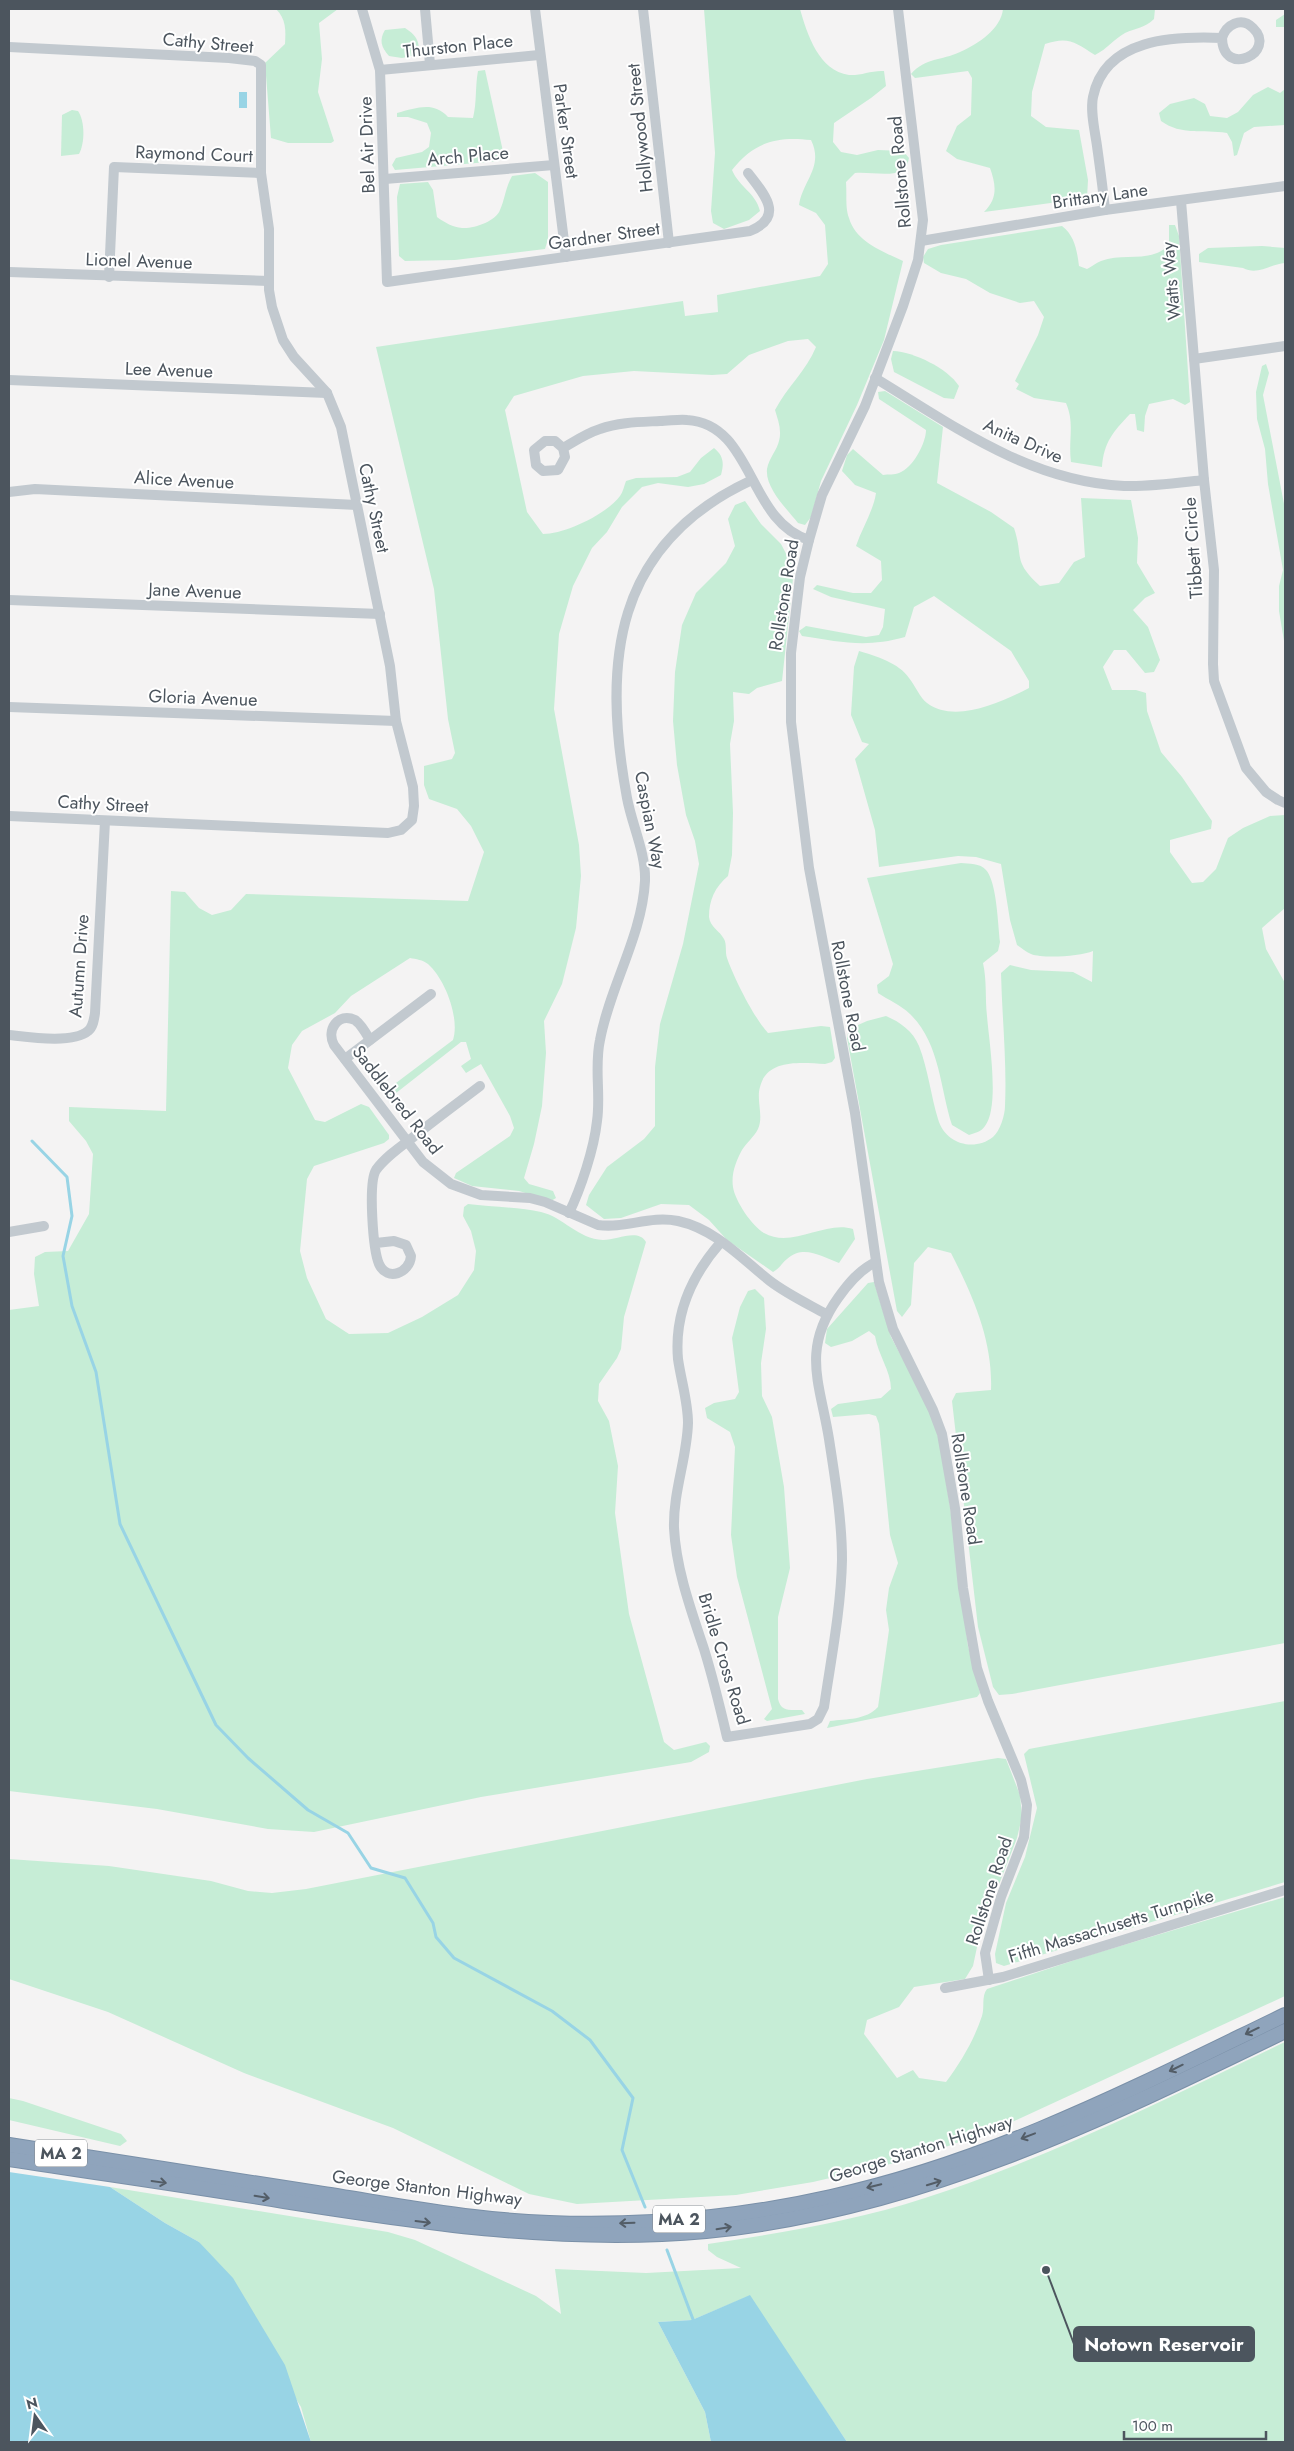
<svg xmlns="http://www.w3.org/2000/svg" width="1294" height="2451" viewBox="0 0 1294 2451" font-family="Jost,sans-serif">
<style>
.green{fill:#c6edd6}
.water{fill:#98d4e5}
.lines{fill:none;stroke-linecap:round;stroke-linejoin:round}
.stream{stroke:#98d4e5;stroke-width:3}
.highway-casing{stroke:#7a90a8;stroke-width:16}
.minor{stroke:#c2c9cf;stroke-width:10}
.highway{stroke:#8fa4bc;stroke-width:14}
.oneway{stroke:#535d67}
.labels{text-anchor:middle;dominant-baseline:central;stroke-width:4;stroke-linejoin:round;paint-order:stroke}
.shield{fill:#fff;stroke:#82888e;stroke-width:1}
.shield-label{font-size:16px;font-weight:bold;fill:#4c555e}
.street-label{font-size:18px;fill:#4c555e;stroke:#fff}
.leader{fill:none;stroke:#4c555e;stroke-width:2}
.callout-dot{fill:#4c555e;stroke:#fff;stroke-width:2}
.callout{fill:#4c555e;stroke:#4c555e;stroke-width:2}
.callout-label{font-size:19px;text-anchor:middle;font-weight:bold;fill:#fff}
</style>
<rect width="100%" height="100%" fill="#f4f3f3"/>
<g class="green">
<path d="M276,9H338L319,23L322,59L318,92L334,141L331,143H288L271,138L265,63L285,44C286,30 286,19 276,9Z"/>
<path d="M704,9H800C807,34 819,71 849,75C860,76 872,70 884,71L886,86L871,98L834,123L833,142L841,152L857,155L878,150L903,151L909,158L906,170C889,177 873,172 855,173L846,182C847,194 845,208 849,218C856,242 882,251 903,261L884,340L857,405L821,481L811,517L805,525L798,523C787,509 765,488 767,469C769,458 777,450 779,441C782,430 778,420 775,410C787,387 806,371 816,347L808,339L788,341L749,355L727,374L712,375L634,371L583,376L514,396L505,410L527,512L543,534C565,534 607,514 620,496C623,492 624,486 626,481L636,478L677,477L690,472L701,458L714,448C724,456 724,464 721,475L704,484L688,487L658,483L642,487L622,507L607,532L592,548L573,586L559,634L554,709L579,845L581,876L576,928L562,984L544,1021L546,1053L542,1106L534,1144L524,1178L529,1184L553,1191L556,1198L551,1201L519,1191L472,1186L454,1178L456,1173L510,1136L514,1128L510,1116L481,1064L466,1073L461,1066L471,1059L466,1042H461L391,1097L385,1094L388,1089L453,1040C460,1018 445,979 428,964C423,960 416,959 410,958L351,996L335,1013L302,1031L292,1045L288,1068L315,1120L325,1122L361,1104L369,1107L389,1135V1139L384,1143L314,1166L307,1179L300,1251L307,1278L326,1319L349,1334L388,1333L422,1317L458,1295L474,1270L476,1251L471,1231L463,1216L464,1207L468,1204C490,1207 520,1207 541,1212C563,1217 578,1239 603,1240C617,1240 638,1228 646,1242L624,1317L621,1349L617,1358L599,1384L598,1401L609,1421L618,1466L615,1513L629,1614L664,1742L674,1750L706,1742L710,1746L709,1752L691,1762L481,1797L314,1832L268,1829L157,1809L9,1791V1310L39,1306L34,1274L35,1257L45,1252L68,1251L89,1214L93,1154L86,1141L69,1121V1107L166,1111L171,891L185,892L199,908L212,915L231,910L246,894L468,901L484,852L471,826L457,809L429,799L424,785V766L452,759L455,753L448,719L434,589L376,347L683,301L685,316L718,312L717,295L820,276L828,264L825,225L816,213L799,205C803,180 824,167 811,140C777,136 754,142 732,170C739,187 756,193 760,211L749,220L724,229L713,223L711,211L715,153Z"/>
<path d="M1003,9H1155L1154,19C1145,28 1136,28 1125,33C1114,39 1107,49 1095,55C1075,42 1068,36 1045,44L1032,92L1031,116L1046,127L1079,130L1088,180L1087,198L984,212C998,198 996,185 990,168L957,159L946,151L957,126L971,115L972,78L968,71L915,78L911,74C926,57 941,61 960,52C978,44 1001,29 1003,9Z"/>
<path d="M1285,14V27H1276V20Z"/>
<path d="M405,28C415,34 422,43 417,55L402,58L389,56C381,47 379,40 385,30Z"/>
<path d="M485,70L504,156L499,161L395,170L392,165L396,158L422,152L429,147L431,133L427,123L408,117H397V113C417,108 433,101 448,117L473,118C477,102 475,87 478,71Z"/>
<path d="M1268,87L1280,93L1285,89V125L1254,127L1244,133L1237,155L1234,156L1232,142L1227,133C1202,129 1182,136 1161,121L1159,113L1170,104L1194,98L1205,104L1210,116L1227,118L1238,112L1253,95Z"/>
<path d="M72,110L78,111C85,121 85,143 79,154L61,156L62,115Z"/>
<path d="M535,173L548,182V239L545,249L455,260L405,261L399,256L397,197L400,184L428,182L433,190L437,217C445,223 453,227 462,228C474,229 496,221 500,210C505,199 505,189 512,176Z"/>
<path d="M1169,225H1175L1179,236L1190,402L1185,405L1173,399L1149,404L1145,416L1144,432L1137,430L1135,414H1130C1113,432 1104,442 1102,467L1071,462C1068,440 1075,424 1066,403L1034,398L1016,389L1019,384L1015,381L1038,335L1044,317L1034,301L1020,303L990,293L966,279L941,273L924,263L923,257L928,249L941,245L1062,226C1075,236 1077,251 1079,266L1087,269C1091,267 1096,263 1101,261C1124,252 1150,264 1169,245Z"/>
<path d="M1262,246L1285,248V263C1270,264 1258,276 1243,268L1199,262V254L1208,248Z"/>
<path d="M893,351C914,352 947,368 959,386L954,399L944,398L894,372L891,359Z"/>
<path d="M1266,364L1269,373L1263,395L1285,509V647L1279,611V586L1283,570L1268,484L1265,449L1257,419L1256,392L1262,366Z"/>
<path d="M885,391L943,427L937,483L991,512L1014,528C1024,558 1012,560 1040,586L1059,583L1074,562L1085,557L1081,498L1131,500L1138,538L1137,563L1155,593L1145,598L1133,610L1148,627L1160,660L1154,672L1145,673L1126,650H1114L1103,667L1112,690H1136L1146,693L1147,711L1161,752L1182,777L1212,821L1211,829L1170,840V852L1192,883L1203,882L1216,869L1228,838L1243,828L1270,816L1285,815V908L1262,928L1266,949L1285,983V1643L1012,1694L999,1695L993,1687L978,1627L952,1401L956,1393L991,1390C993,1341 973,1296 951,1253L928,1247L914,1263L911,1305L902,1317L897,1311L847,1038L849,1029L867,1021L886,1016C900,1022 913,1031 919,1046C928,1069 931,1096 938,1119C945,1144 974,1152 993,1137C1000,1131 1005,1115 1005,1106C1007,1062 1002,1017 1001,973L1010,965L1031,970L1073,972L1092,982L1093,951C1081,956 1044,959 1031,954C1026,952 1022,948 1017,945L1010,920L1001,864L976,857L958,856L879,867L875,830L855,759L869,744L862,742L851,715L854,667L859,651C876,656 899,663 909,678C915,685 920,698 927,703C955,724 1002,702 1029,688V681L1011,651L934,596L914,607L905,637C866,648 841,642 802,636L799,631L806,626L866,637L879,635L883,627L885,609L831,597L813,589L817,585L853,593H871L882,580L881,561L856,546C862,528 873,512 876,493L855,485L842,471L847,455L853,449L883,475C888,474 895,475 899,473C913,468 926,443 926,430L879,399L878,392Z"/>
<path d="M745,501L761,524L781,544L794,569L782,681L757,688L749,694L733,692L734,721L730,744L733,813L732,855L728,876C715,887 709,900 709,917C710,927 720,931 724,939C727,944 725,952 727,958C734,978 754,1018 768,1033L821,1026L830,1027L835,1058L832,1062L825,1064C802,1063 767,1058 760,1087C756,1100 764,1116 758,1129C754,1137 746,1143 742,1150C736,1161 731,1174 733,1187C735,1201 752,1226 764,1233C792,1249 825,1220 853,1229L855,1239L839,1263C822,1257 804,1244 787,1259C781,1264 780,1268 773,1272L727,1240L709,1220L689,1205L661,1204L621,1218L604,1219L586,1205L589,1195L607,1167L644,1139L655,1126V1067L660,1024L683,944L699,864L695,841L686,815L677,765L673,721L675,672L682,625L696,593L726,563L735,546L728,519L735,505Z"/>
<path d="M961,863C969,864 980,863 986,870C997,882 998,926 1000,942L998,951L983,963C987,981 985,998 987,1016C989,1041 1000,1106 985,1126C981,1132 975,1133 969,1135L952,1125C940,1088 940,1043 910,1014C901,1005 888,1000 878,993L877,985L889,976L893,964L867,878Z"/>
<path d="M874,1282L891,1337L931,1412L940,1444L950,1507L968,1646L980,1693L977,1697L827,1728L830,1721C847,1719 866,1720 878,1707L889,1630L886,1610L889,1588L898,1563L890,1535L879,1424L876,1416L869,1414L833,1417L831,1409L838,1404L881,1398L891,1389C891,1371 878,1355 875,1336L869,1331L852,1341L831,1347L825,1343L827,1329L868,1283Z"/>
<path d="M755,1289L764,1298L766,1329L761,1363L762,1396L772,1417L784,1487L790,1568L778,1617V1699C781,1712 790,1710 802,1710L805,1714L767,1721L764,1719L772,1709L737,1577L731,1535L735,1447L730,1432L707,1418L705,1408L714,1403L735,1399L739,1392L732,1338L740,1307L748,1291Z"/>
<path d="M1285,1701V1882L1004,1966L996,1963L995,1954L1006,1903L1025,1857L1037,1808L1024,1754L1029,1749Z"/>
<path d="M998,1758L1006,1759L1020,1795L1022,1817L1017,1838L980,1933L973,1966L965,1979L914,1987L899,2007L867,2020L864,2034L897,2078L913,2070L919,2078L946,2082C961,2062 974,2040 982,2016C985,2007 981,1997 987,1989L1090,1955L1285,1897V1996L1010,2123L916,2158L813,2182L736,2195L577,2204L529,2194L393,2128L244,2073L108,2012L9,1979V1859L109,1866L211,1881L248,1891L272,1893L306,1889L867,1779Z"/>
<path d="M1285,2042V2442H847L749,2296L692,2320L658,2322L705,2412L711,2442H311L301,2407L199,2242L165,2223L110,2187L388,2232L415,2240L536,2296L561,2314L555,2269L646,2273L741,2268L717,2257L708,2250V2244C781,2233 855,2221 925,2198C1049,2158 1168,2098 1285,2042Z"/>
<path d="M9,2098L23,2101L121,2134L127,2141L120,2146L9,2120Z"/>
</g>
<g class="water">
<rect x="239" y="92" width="8" height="16"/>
<path d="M9,2172L110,2187L165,2223L199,2242L233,2278L285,2365L311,2442H9Z"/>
<path d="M750,2295L847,2442H711L705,2412L658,2322L692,2320Z"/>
</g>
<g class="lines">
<g class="stream">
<path d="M32,1141L67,1177L72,1216L63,1256L72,1306L96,1372L120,1524L216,1725L248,1758L308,1810L348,1833L371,1868L405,1878L433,1923L436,1937L454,1958L552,2011L590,2040L633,2098L622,2150L645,2207"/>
<path d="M667,2250L694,2322"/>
</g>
<defs>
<g id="highway">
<path d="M9,2145C112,2161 214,2177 317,2193C369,2201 422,2211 474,2217C592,2231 716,2223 831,2197C994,2161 1136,2087 1285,2015"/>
<path d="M9,2159C100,2173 192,2186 284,2201C424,2223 564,2244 706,2231C915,2211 1100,2121 1285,2031"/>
</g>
</defs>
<use href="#highway" class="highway-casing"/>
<g class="minor">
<path d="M362,9L380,70L387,282L750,231C786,216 763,193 748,173"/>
<path d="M425,9L430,64"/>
<path d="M535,9L566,257"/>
<path d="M643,9L669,243"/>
<path d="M898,9L923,220L918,260L903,306L865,406L822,495L809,540L800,577L791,653V722L809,868L855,1113L879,1282L893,1329L933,1410L942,1434L955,1508L963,1588L977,1668L988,1701L1021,1780L1027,1805L1024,1837L1001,1897L985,1953L989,1980"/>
<path d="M9,47L229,58L255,61L261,65V173L269,229V290L272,307L283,340L294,357L327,393L341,427L390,666L396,721L413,787L414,806L412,820L401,830L388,833L9,816"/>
<path d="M380,70L539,55"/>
<path d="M385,179L554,165"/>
<path d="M1181,201L1204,480L1214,570L1213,664L1214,681L1246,768L1266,792L1278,800L1285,803"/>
<path d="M1105,210C1103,189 1100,168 1097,146C1095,131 1090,112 1093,97C1105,38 1174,36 1222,38C1223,79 1278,52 1253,28C1241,16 1226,25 1222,38"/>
<path d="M921,241L1105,210L1285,186"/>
<path d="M9,272L269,281"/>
<path d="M109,277L114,167L261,173"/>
<path d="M1194,359L1285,346"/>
<path d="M875,378C954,426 1028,481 1124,486C1150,487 1177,483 1204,480"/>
<path d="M9,380L327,393"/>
<path d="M563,448L565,457L558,470L543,471L536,465L534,450L545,441H555L563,448C575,441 587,433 600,429C619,422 641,422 660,421C669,421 679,419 687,420C754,424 747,521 809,540"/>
<path d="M9,492L35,489L357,505"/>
<path d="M9,600L380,614"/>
<path d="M9,707L396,721"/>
<path d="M9,1035C28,1037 73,1044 88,1031C93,1027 94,1020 95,1013L105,821"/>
<path d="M370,1040C366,1033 361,1024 355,1020C338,1012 326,1030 334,1045L423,1162L451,1184L481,1195L530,1198L545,1202L598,1225C625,1229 650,1215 678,1221C715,1229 741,1258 770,1281C787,1294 808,1304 826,1314"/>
<path d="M345,1059L431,994"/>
<path d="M569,1213C581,1188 594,1149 597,1121C601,1094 594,1067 600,1040C610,986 642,936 645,881C646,853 632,825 627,798C602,663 613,544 752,480"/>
<path d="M9,1232L44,1226"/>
<path d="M721,1242C692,1275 674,1313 678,1359C681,1380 688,1402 688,1423C687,1458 673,1492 674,1528C676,1569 691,1610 704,1649C713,1678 720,1707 727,1737L810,1724L818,1719L824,1707C831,1659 841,1609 842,1560C842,1520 835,1478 829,1439C820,1383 801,1350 838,1298C848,1284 860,1269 876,1262"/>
<path d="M376,1243L394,1241L406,1245L411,1256C410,1273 387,1282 379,1264C373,1250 368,1183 376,1170C386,1156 403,1145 416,1135C437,1118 459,1102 480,1086"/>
<path d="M945,1988L1003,1977L1285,1890"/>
</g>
<use href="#highway" class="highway"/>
</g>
<defs><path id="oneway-shaft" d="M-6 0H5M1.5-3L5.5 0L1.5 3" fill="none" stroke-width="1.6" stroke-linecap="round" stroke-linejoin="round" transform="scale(1.25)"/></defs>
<g class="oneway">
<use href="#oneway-shaft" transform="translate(1252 2031) rotate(154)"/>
<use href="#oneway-shaft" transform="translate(1176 2068) rotate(154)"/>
<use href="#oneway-shaft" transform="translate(1028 2136) rotate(159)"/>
<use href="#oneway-shaft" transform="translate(159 2182) rotate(8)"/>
<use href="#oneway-shaft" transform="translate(934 2183) rotate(-17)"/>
<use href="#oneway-shaft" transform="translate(874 2186) rotate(166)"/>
<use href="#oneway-shaft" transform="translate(262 2197) rotate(9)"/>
<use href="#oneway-shaft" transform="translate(423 2222) rotate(7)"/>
<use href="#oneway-shaft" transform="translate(627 2223) rotate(178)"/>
<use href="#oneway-shaft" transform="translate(724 2228) rotate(-9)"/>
</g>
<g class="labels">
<g class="shield">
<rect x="35" y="2139.5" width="52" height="27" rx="4"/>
<rect x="653" y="2205.5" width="52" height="27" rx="4"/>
</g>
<g class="shield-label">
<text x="61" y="2153">MA 2</text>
<text x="679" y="2219">MA 2</text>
</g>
<g class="street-label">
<text transform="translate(208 43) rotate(5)">Cathy Street</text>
<text transform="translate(458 46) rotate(-6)">Thurston Place</text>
<text transform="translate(640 128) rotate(-96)">Hollywood Street</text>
<text transform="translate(566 131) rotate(82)">Parker Street</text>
<text transform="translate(367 145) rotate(-92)">Bel Air Drive</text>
<text transform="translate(194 154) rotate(2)">Raymond Court</text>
<text transform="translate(468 156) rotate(-5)">Arch Place</text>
<text transform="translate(900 172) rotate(-95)">Rollstone Road</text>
<text transform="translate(1100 196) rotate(-8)">Brittany Lane</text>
<text transform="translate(604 236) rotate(-8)">Gardner Street</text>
<text transform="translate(139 261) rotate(2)">Lionel Avenue</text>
<text transform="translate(1171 281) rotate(-95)">Watts Way</text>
<text transform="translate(169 370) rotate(2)">Lee Avenue</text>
<text transform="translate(1023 441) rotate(24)">Anita Drive</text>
<text transform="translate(184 480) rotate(3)">Alice Avenue</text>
<text transform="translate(374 508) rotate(78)">Cathy Street</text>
<text transform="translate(1193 548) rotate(-94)">Tibbett Circle</text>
<text transform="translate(195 591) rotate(2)">Jane Avenue</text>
<text transform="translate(784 595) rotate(-81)">Rollstone Road</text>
<text transform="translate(203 698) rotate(2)">Gloria Avenue</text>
<text transform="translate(103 804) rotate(3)">Cathy Street</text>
<text transform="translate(650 820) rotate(79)">Caspian Way</text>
<text transform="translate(79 966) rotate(-86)">Autumn Drive</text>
<text transform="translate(848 996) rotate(79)">Rollstone Road</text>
<text transform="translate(397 1100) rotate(52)">Saddlebred Road</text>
<text transform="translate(966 1489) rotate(81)">Rollstone Road</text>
<text transform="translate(724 1659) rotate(73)">Bridle Cross Road</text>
<text transform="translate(989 1891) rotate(-72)">Rollstone Road</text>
<text transform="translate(1111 1926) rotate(-17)">Fifth Massachusetts Turnpike</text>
<text transform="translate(921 2149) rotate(-17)">George Stanton Highway</text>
<text transform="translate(427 2188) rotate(7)">George Stanton Highway</text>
</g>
</g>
<path class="leader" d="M1046 2270L1074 2344"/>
<circle class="callout-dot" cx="1046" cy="2270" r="5"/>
<rect class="callout" x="1074" y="2327" width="180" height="34" rx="5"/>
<g class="callout-label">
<text x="1164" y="2351">Notown Reservoir</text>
</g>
<rect width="1294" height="2451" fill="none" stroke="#4c555e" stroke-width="20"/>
<g transform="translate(35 2416) rotate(346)" stroke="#ffffff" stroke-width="4" paint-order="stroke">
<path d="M0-4L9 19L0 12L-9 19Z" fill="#4c555e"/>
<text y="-8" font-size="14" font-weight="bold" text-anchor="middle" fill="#4c555e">N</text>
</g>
<path d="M1124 2431v8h142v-8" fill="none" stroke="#4c555e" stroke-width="2.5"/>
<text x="1132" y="2431" font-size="15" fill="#4c555e" stroke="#ffffff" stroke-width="4" paint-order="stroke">100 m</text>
</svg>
